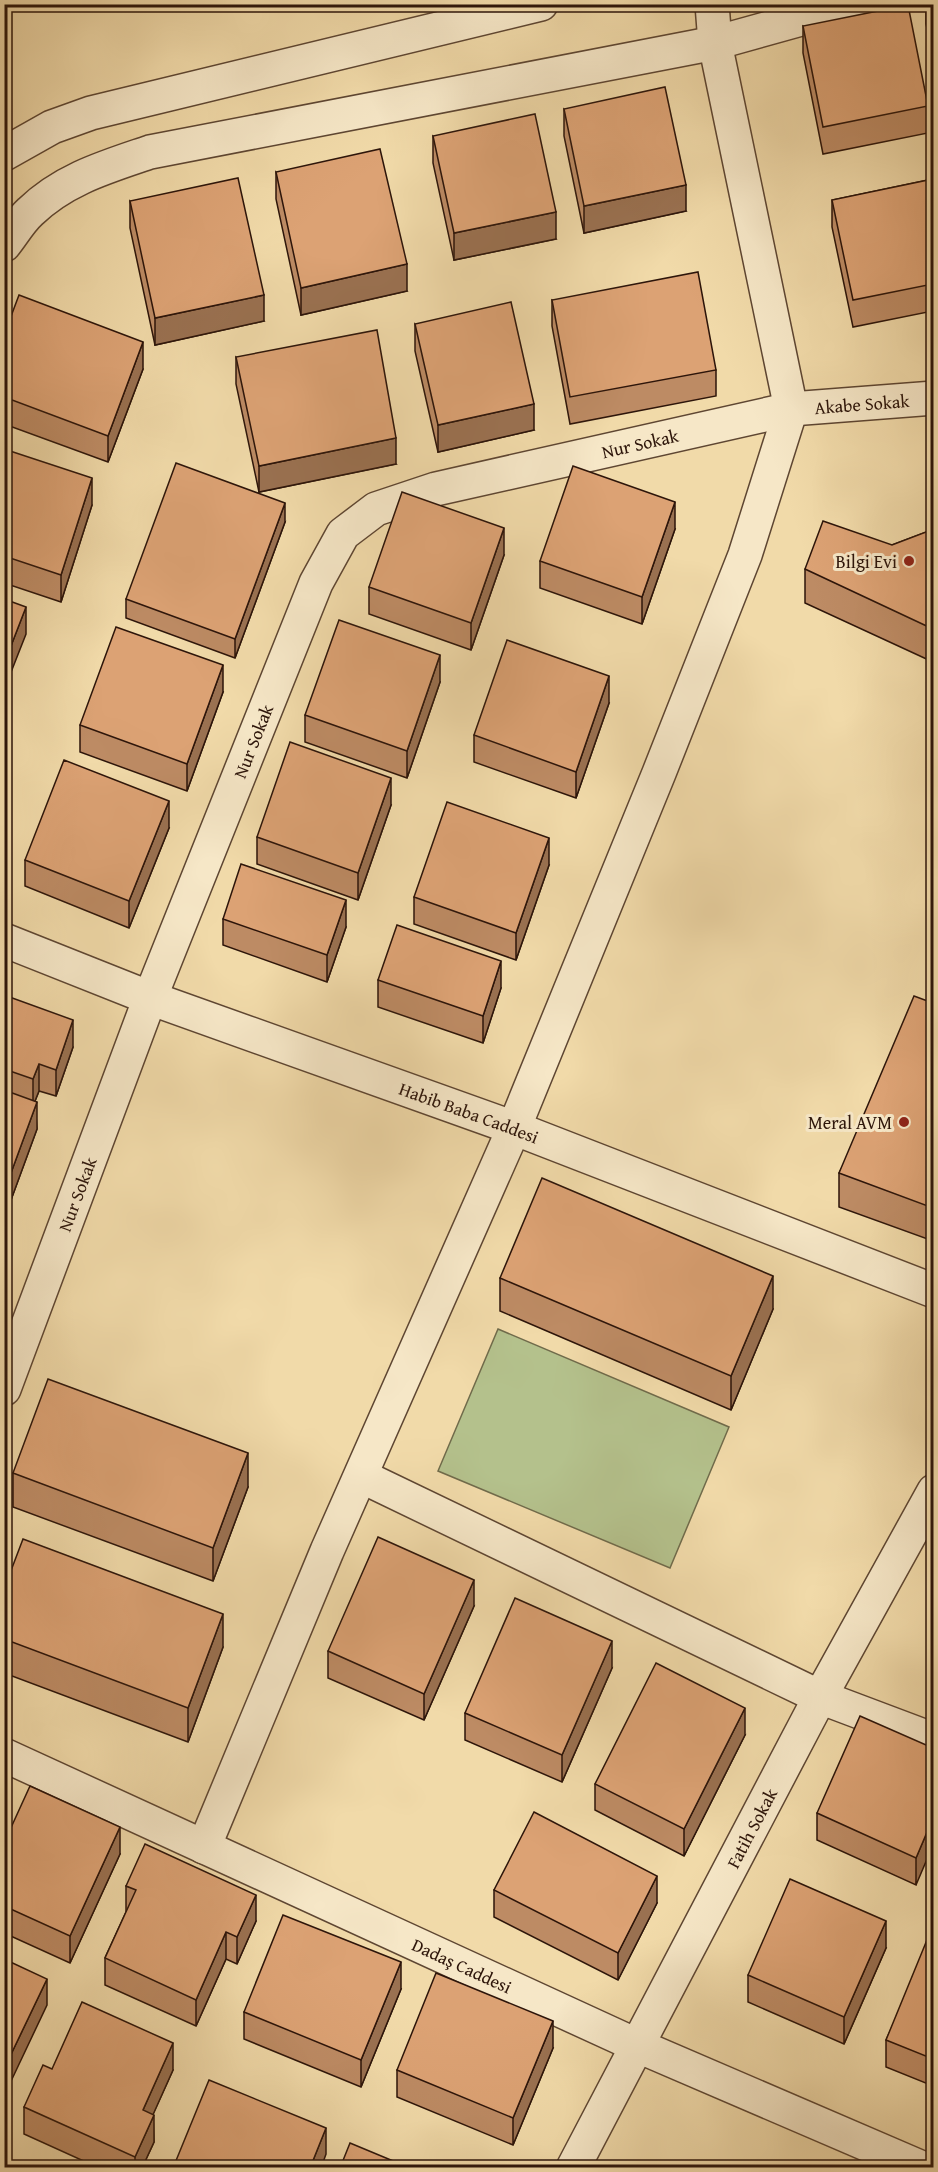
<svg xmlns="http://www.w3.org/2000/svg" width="938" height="2172" viewBox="0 0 938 2172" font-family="'Gentium Book Plus',serif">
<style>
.green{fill:#b4c18c;stroke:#706b4b;stroke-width:1.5}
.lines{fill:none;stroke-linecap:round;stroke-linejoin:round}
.minor-casing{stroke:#5e4632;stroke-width:36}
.tertiary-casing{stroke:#5e4632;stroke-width:36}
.minor{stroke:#f6e7c7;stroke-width:33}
.tertiary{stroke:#f6e7c7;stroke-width:33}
.wall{fill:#bd8b64;stroke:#2d150a;stroke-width:1.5}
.shaded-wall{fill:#9a7151;stroke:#2d150a;stroke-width:1.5}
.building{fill:#dca274;stroke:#2d150a;stroke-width:1.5}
.poi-dot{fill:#8f2418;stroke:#f6e7c7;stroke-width:2}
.labels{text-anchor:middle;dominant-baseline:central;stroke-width:6;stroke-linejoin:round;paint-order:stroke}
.street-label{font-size:18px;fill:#2d150a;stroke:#f6e7c7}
.poi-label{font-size:18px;fill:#2d150a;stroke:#f6e7c7;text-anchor:end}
</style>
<rect width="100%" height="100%" fill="#f1daa9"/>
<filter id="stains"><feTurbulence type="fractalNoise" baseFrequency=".00333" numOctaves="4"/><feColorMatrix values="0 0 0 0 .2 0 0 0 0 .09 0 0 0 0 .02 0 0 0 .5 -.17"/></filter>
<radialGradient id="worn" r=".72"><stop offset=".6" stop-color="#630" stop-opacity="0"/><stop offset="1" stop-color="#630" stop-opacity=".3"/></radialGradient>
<path class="green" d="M498,1329L729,1427L670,1568L438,1471Z"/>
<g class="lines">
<defs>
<g id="minor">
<path id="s1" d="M4,1389L150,998L316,583L343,534L376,509L436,489L791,409L934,398"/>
<path d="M361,1476L820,1697L934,1740"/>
<path d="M204,1847L327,1551L514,1128L659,773L745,555L791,409L715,43L712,4"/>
<path id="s2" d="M573,2168L820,1697L934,1491"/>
</g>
<g id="tertiary">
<path d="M4,154L52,127L91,113L541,4"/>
<path d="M4,245C13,234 20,221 30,212C64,179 106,167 150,152L715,43L855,4"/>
<path id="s3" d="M4,940L150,998L514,1128L934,1291"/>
<path id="s4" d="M4,1755L636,2045L922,2168"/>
</g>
</defs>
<use href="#minor" class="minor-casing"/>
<use href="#tertiary" class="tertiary-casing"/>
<use href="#minor" class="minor"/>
<use href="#tertiary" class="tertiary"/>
</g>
<g class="wall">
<path d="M933,4V56L926,24V5Z"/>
<path d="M803,26L928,106V133L823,154L803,53Z"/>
<path d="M564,109L686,211L584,233L564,136Z"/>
<path d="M433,136L556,239L454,260L433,163Z"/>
<path d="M276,172L407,291L301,315L276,199Z"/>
<path d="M933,179V311L853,327L832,227V200Z"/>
<path d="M130,201L264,321L155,345L130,228Z"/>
<path d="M552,300L716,370V396L570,424L552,326Z"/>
<path d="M415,324L534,430L438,452L415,351Z"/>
<path d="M4,335L143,369L108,462L4,424Z"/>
<path d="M236,357L396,464L259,492L236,384Z"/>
<path d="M4,449L92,505L61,602L4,583Z"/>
<path d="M285,522L235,658L126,618V599Z"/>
<path d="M933,524V662L805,603V569L892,545L929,531Z"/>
<path d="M675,529L642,624L540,588V561Z"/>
<path d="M504,555L471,650L369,614V587Z"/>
<path d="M440,682L407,778L305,742V715Z"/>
<path d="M223,692L187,791L80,752V725Z"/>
<path d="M609,703L576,798L474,762V735Z"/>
<path d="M391,805L358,900L257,864V837Z"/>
<path d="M169,828L129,928L25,886V860Z"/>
<path d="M549,865L516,960L414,924V897Z"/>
<path d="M223,919L346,927L327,982L223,945Z"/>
<path d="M378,980L501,988L483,1043L378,1007Z"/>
<path d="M4,995L73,1047L56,1096L39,1091L35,1101L37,1129L4,1219Z"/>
<path d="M933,1003V1241L839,1207V1173Z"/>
<path d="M500,1278L773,1309L731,1410L500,1311Z"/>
<path d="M13,1473L248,1487L213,1581L13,1507Z"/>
<path d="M4,1589L223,1647L188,1742L4,1673Z"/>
<path d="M474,1606L424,1720L328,1678V1651Z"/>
<path d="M612,1668L562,1782L465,1740V1713Z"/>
<path d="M745,1735L684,1856L595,1810V1784Z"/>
<path d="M933,1748L916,1885L817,1840V1813Z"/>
<path d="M4,1843L120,1854L70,1963L4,1933Z"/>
<path d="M126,1886L256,1921L237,1964L226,1959L196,2026L105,1985V1958L126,1912Z"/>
<path d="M494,1890L657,1903L618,1980L494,1917Z"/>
<path d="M933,1937V2086L886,2067V2040Z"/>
<path d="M886,1948L844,2044L748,2002V1975Z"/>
<path d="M401,1989L361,2087L244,2039V2012Z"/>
<path d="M553,2048L513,2145L397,2097V2070Z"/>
<path d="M52,2069L173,2070L153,2114L154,2142L142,2168H99L24,2134V2107Z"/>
</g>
<g class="shaded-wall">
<path d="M686,185V211L584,233V206Z"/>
<path d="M556,212V239L454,260V233Z"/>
<path d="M407,264V291L301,315V288Z"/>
<path d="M264,295V321L155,345V318Z"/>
<path d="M143,342V369L108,462V436Z"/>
<path d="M534,404V430L438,452V425Z"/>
<path d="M396,438V464L259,492V466Z"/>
<path d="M92,478V505L61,602V575Z"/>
<path d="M675,502V529L642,624V597Z"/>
<path d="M285,503V522L235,658V639Z"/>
<path d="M504,528V555L471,650V623Z"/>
<path d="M26,607V634L4,690V664Z"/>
<path d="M440,655V682L407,778V751Z"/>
<path d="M223,665V692L187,791V764Z"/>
<path d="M609,676V703L576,798V772Z"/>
<path d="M391,778V805L358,900V873Z"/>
<path d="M169,801V828L129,928V901Z"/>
<path d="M549,838V865L516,960V933Z"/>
<path d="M346,900V927L327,982V955Z"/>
<path d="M501,961V988L483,1043V1016Z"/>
<path d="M73,1020V1047L56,1096V1070Z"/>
<path d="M39,1064V1091L33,1106V1079Z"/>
<path d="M37,1102V1129L4,1219V1192Z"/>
<path d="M773,1276V1309L731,1410V1376Z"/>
<path d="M248,1453V1487L213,1581V1548Z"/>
<path d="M474,1580V1606L424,1720V1694Z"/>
<path d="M223,1614V1647L188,1742V1708Z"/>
<path d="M612,1641V1668L562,1782V1755Z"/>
<path d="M745,1708V1735L684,1856V1829Z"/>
<path d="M933,1818V1845L916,1885V1858Z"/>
<path d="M120,1827V1854L70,1963V1936Z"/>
<path d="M657,1876V1903L618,1980V1953Z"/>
<path d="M256,1895V1921L237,1964V1937Z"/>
<path d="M886,1921V1948L844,2044V2017Z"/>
<path d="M226,1932V1959L196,2026V2000Z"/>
<path d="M401,1962V1989L361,2087V2060Z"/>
<path d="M47,1979V2005L4,2096V2069Z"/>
<path d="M553,2021V2048L513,2145V2118Z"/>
<path d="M173,2043V2070L143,2137V2110Z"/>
<path d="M154,2115V2142L142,2168H135V2157Z"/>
<path d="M326,2128V2154L321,2168H310Z"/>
</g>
<g class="building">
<path d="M931,4H933V37L926,5Z"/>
<path d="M908,5L928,106L823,127L803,26Z"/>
<path d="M665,87L686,185L584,206L564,109Z"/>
<path d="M535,114L556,212L454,233L433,136Z"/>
<path d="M380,149L407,264L301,288L276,172Z"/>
<path d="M238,178L264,295L155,318L130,201Z"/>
<path d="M933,179V284L853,300L832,200Z"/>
<path d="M698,272L716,370L570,397L552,300Z"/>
<path d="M19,295L143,342L108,436L4,397V335Z"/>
<path d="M511,302L534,404L438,425L415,324Z"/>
<path d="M377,330L396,438L259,466L236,357Z"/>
<path d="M4,449L92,478L61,575L4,556Z"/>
<path d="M176,463L285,503L235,639L126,599Z"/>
<path d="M573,466L675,502L642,597L540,561Z"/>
<path d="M402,492L504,528L471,623L369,587Z"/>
<path d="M823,521L892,545L929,531L933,524V629L805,569Z"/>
<path d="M4,599L26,607L4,664Z"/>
<path d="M339,620L440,655L407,751L305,715Z"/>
<path d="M116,627L223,665L187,764L80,725Z"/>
<path d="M507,640L609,676L576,772L474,735Z"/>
<path d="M290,742L391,778L358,873L257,837Z"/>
<path d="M64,760L169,801L129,901L25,860Z"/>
<path d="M447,802L549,838L516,933L414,897Z"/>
<path d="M241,864L346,900L327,955L223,919Z"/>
<path d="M397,925L501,961L483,1016L378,980Z"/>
<path d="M4,995L73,1020L56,1070L39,1064L33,1079L4,1069Z"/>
<path d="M914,996L933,1003V1208L839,1173Z"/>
<path d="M4,1090L37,1102L4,1192Z"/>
<path d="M542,1178L773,1276L731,1376L500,1278Z"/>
<path d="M48,1379L248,1453L213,1548L13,1473Z"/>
<path d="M378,1537L474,1580L424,1694L328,1651Z"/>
<path d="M23,1539L223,1614L188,1708L4,1639V1589Z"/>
<path d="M515,1598L612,1641L562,1755L465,1713Z"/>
<path d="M656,1663L745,1708L684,1829L595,1784Z"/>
<path d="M860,1716L933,1748V1818L916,1858L817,1813Z"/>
<path d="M30,1786L120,1827L70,1936L4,1906V1843Z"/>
<path d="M534,1812L657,1876L618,1953L494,1890Z"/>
<path d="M145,1844L256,1895L237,1937L226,1932L196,2000L105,1958L136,1890L126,1886Z"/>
<path d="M790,1879L886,1921L844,2017L748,1975Z"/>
<path d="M283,1915L401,1962L361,2060L244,2012Z"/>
<path d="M929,1935L933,1937V2059L886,2040Z"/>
<path d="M4,1959L47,1979L4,2069Z"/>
<path d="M436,1973L553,2021L513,2118L397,2070Z"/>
<path d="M82,2002L173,2043L143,2110L154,2115L135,2157L24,2107L43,2065L52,2069Z"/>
<path d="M209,2080L326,2128L310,2168H173Z"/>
<path d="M350,2143L410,2168H340Z"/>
</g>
<g class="poi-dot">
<circle cx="909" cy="561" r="6"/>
<circle cx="904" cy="1122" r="6"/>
</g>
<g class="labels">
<g class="street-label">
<text stroke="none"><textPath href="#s1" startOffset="1460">Akabe Sokak</textPath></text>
<text stroke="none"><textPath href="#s1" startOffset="1234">Nur Sokak</textPath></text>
<text stroke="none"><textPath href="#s1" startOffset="694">Nur Sokak</textPath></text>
<text stroke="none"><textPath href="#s3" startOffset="496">Habib Baba Caddesi</textPath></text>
<text stroke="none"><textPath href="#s1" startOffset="208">Nur Sokak</textPath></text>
<text stroke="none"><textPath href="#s2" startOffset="384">Fatih Sokak</textPath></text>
<text stroke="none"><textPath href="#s4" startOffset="504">Dadaş Caddesi</textPath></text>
</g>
<g class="poi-label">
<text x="897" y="561">Bilgi Evi</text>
<text x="892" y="1122">Meral AVM</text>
</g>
</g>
<rect width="938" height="2172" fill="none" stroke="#f1daa9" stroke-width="24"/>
<rect x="6" y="6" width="926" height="2160" fill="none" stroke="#2d150a" stroke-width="3"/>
<rect x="12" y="12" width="914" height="2148" fill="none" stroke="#2d150a" stroke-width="1.5"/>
<rect width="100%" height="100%" filter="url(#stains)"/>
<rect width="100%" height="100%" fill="url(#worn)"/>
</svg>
